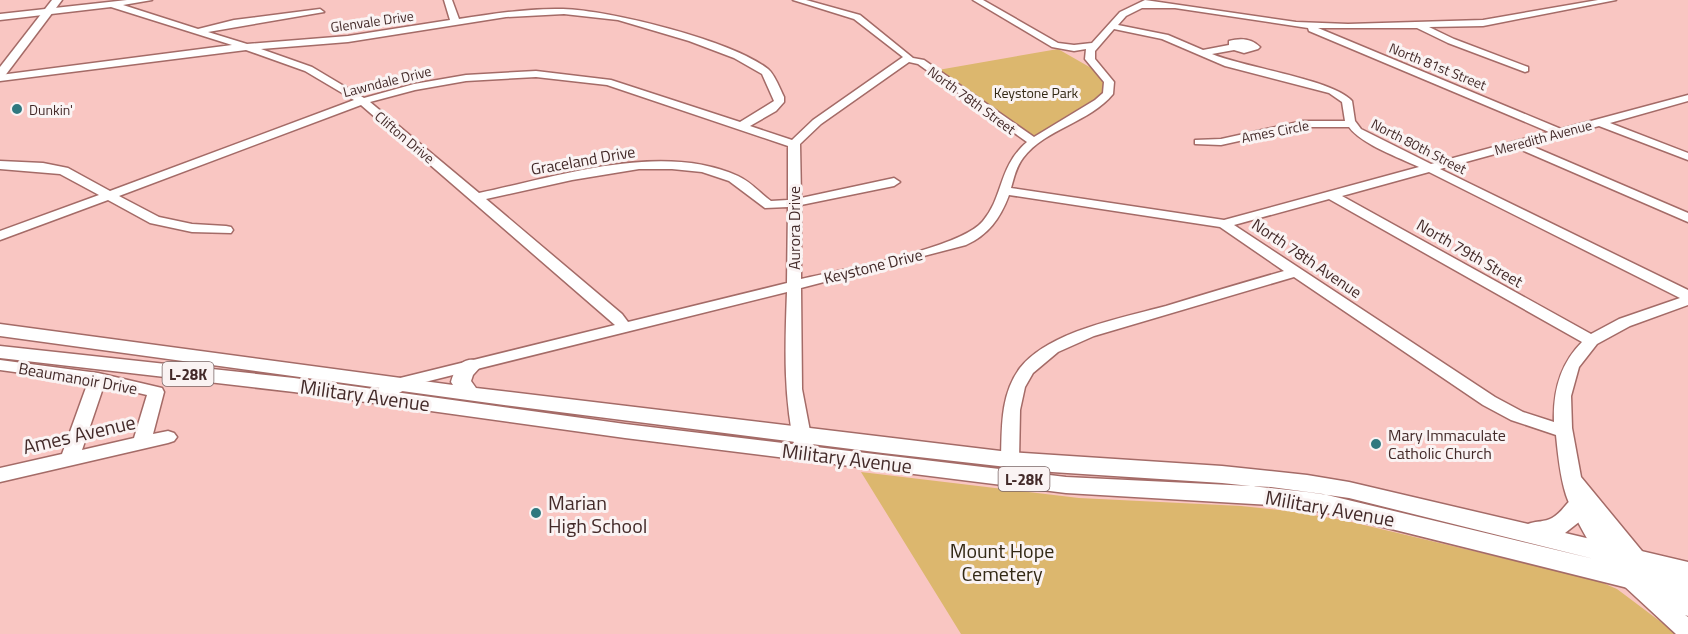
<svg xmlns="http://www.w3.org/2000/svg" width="1688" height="634" viewBox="0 0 1688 634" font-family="'Titillium Web',sans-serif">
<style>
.green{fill:#dcb76e}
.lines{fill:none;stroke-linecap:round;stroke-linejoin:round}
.minor-casing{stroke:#a46b67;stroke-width:3}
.major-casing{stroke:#a46b67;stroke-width:3}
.minor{fill:#fff;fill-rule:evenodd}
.major{fill:#fff;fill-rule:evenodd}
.poi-dot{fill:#30787f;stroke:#faf3f3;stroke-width:2}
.labels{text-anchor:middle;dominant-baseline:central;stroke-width:6;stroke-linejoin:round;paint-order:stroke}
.far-street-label{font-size:14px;fill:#432a29;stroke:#faf3f3}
.far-park-label{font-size:14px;fill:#332915;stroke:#faf3f3}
.far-poi-label{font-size:14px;fill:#432a29;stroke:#faf3f3;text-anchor:start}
.shield{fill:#faf3f3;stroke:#7a6666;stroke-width:1.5}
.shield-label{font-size:15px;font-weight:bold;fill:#432a29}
.street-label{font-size:16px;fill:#432a29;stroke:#faf3f3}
.poi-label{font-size:16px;fill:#432a29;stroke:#faf3f3;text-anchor:start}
.near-street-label{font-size:20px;fill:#432a29;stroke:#faf3f3}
.near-poi-label{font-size:20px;fill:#432a29;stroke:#faf3f3;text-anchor:start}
.near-park-label{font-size:20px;fill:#332915;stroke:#faf3f3}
</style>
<rect width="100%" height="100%" fill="#f9c6c2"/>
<g class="green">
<path d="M1058,49L1100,73L1107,87L1101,97L1035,137H1029L938,70Z"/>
<path d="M861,472L1079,498L1241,506L1288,511L1343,520L1596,580L1617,589L1677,634H961Z"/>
</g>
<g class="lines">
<defs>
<g id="minor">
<path d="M127,0H152L123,5L198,29L234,20L320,9L324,12L208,32L247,44L348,36L450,20L444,0H452L459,19C493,14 528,8 563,9C610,10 733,41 768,69C775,75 780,89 784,97V102L776,111L750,126L792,140L813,120L903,57L854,19L793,0H806L860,15L913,58L924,60L1034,137L1095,100L1103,93L1104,82L1085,59L1086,49L1074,51L1052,47L973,0H983L1058,43L1074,45L1092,43L1120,12L1145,0L1296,22L1348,24L1483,20L1598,0H1616L1483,26L1429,27L1454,39L1528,67V71L1525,72L1448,43L1417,28H1318L1561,129L1688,95V101L1610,123L1688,153V160L1599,126L1529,145L1688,213V222L1517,148L1440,169L1688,290V305L1630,326L1597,344L1579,367L1571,396L1572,428L1581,477L1651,562L1648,568C1635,572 1630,564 1621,554L1623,558L1620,564C1616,565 1611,567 1607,564C1594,556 1571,510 1566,495C1560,476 1558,455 1556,435L1511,420L1483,405L1294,277L1094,336L1058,352L1033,373L1025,387L1020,410L1019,460L1016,465L1010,467L1004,465L1001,460C1002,428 1000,395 1020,368C1049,331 1122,318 1166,306C1205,294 1245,282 1284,271L1220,227L1009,195C1000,219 988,235 966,245L801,288L802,389L814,452L811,457L805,458L799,457L796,452C783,399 785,346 787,292L421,383C406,387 383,405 370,401L368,397L370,393L396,379L615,325L361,105L119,196L159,217L192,224L226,226L231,227L233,230L231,233L192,232L150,223L108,200L0,240V231L99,195L60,174L0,169V161L43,163L68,168L110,191L354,100L305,71L246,50L0,81V75L232,45L111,7L0,20V14ZM1142,8H1175L1308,28L1309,31L1549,132L1431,164L1361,129L1355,121L1352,101C1332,79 1246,68 1212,54L1234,50L1244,53L1258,49L1260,47C1251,38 1240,38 1229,41V45L1203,50L1168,35L1118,25L1126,16ZM564,14L618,20L689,41L734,58L762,74L774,101L740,122L611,80L536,71L466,75L414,84L364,98L312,67L261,49L348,42L506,17ZM1114,29L1162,39L1225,66L1329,93L1342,102L1345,121H1303L1221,139L1195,140V144L1221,145L1303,127H1349C1361,144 1400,158 1419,167L1224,220L1011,188C1014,178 1016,167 1023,158C1046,128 1089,123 1113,94L1114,82L1095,59V51ZM909,62L918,64L1027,142C998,167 1004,196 983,221C960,249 840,270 801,279V205L894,186L900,182L894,178L801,198L800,144L821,124ZM536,77L607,85L788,146V200L771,201C760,193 751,182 738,176C661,141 557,177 479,193L370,102L415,90L466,81ZM639,169H672L702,172L729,181L765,208L788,207L787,283L628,322L622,314L486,199L572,180ZM1429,172L1680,298L1619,319L1591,334L1342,196ZM1329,199L1582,342C1560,364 1553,391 1554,422L1523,412L1495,397L1234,225Z"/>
<path d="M0,360L98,373L162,388L164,392L153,434L168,431L174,433L177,437L174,441L168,443L0,482V468L62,454L88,382L0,370ZM104,385L147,395L134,438L82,450Z"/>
<path d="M1630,570L1637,573L1658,591L1657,588L1660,582C1672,577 1679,586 1688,594V616L1685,615L1688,617V634H1676L1623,585L1620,579L1623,573Z"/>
</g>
<g id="major">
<path d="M52,0H62L4,77L0,79V67Z"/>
<path d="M0,324L453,385L451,382C455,368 463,356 479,361L482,365L473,375L471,381L476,388L1009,452L1222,466L1307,475L1349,482L1528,524C1536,521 1545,522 1552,518C1567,510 1568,492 1587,498L1590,504L1579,522L1565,533L1688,562V603L1323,512L1271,505L1066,493L625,438L294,392L0,358V346L294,378L625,424L1066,477L1271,487L1323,494L1594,559L1349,498L1307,492L1222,483L1052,472L883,453L504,405L0,336Z"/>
</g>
</defs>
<use href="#minor" class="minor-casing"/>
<use href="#major" class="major-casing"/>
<use href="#minor" class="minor"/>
<use href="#major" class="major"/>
</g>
<g class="poi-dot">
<circle cx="17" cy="109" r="6"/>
<circle cx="1376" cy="444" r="6"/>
<circle cx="536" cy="513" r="6"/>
</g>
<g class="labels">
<g class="far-street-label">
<text transform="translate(372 21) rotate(-8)">Glenvale Drive</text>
<text transform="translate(1438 66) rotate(22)">North 81st Street</text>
<text transform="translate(387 81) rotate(-14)">Lawndale Drive</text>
<text transform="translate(972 100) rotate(36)">North 78th Street</text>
<text transform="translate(1275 131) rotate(-11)">Ames Circle</text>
<text transform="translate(405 137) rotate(40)">Clifton Drive</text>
<text transform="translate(1543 137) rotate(-15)">Meredith Avenue</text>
<text transform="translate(1419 146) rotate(27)">North 80th Street</text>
</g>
<g class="far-park-label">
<text x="1036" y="92">Keystone Park</text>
</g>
<g class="far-poi-label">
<text x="29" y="109">Dunkin'</text>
</g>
<g class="shield">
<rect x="162.5" y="362" width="51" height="24" rx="4.5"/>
<rect x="998.5" y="467" width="51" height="24" rx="4.5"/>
</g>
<g class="shield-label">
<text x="188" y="374">L-28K</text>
<text x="1024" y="479">L-28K</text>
</g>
<g class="street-label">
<text transform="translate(583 160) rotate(-10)">Graceland Drive</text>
<text transform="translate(794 228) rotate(-90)">Aurora Drive</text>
<text transform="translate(1470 253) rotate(30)">North 79th Street</text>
<text transform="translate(1307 258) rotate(34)">North 78th Avenue</text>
<text transform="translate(873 266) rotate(-14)">Keystone Drive</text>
<text transform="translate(78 378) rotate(10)">Beaumanoir Drive</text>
</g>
<g class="poi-label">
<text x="1388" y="435">Mary Immaculate<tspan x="1388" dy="18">Catholic Church</tspan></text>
</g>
<g class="near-street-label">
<text transform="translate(365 395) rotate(8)">Military Avenue</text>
<text transform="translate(79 434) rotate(-13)">Ames Avenue</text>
<text transform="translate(847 458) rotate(7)">Military Avenue</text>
<text transform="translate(1330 508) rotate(10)">Military Avenue</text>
</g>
<g class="near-poi-label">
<text x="548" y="502">Marian<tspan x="548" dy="23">High School</tspan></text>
</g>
<g class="near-park-label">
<text x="1002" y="550">Mount Hope<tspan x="1002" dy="23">Cemetery</tspan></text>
</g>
</g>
</svg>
